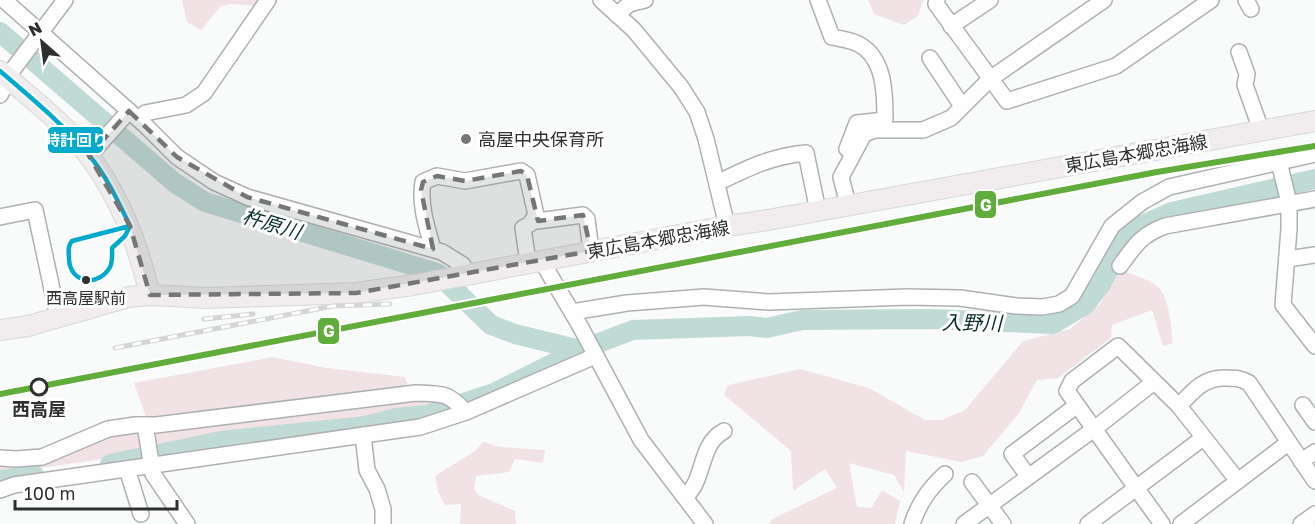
<svg xmlns="http://www.w3.org/2000/svg" width="1315" height="524" viewBox="0 0 1315 524" font-family="'Golos Text','Noto Sans JP',sans-serif">
<style>
.green{fill:#f0e2e5}
.lines{fill:none;stroke-linecap:round;stroke-linejoin:round}
.river{stroke:#c0dad5;stroke-width:20}
.minor-casing{stroke:#afb1b0;stroke-width:18}
.major-casing{stroke:#d7d8d8;stroke-width:22}
.minor{stroke:#fefefe;stroke-width:15}
.major{stroke:#f1eced;stroke-width:20}
.rail-casing{stroke:#d4d5d5;stroke-width:5}
.rail{stroke:#fff;stroke-width:3;stroke-dasharray:9;stroke-linecap:butt}
.bus-1-casing{stroke:#fff;stroke-width:9}
.bus-1{stroke:#00a9ce;stroke-width:4.5}
.rail-1-casing{stroke:#fff;stroke-width:10}
.rail-1{stroke:#60ad3b;stroke-width:6}
.marked{fill:#757777;fill-opacity:0.2;stroke:#757777;stroke-width:4.5;stroke-dasharray:12 8;stroke-linejoin:round}
.poi-dot{fill:#757777;stroke:#fff;stroke-width:2}
.bus-dot{fill:#2e3030;stroke:#fff;stroke-width:2}
.stop-dot{fill:#fff;stroke:#2e3030;stroke-width:3}
.labels{text-anchor:middle;dominant-baseline:central;stroke-width:6;stroke-linejoin:round;paint-order:stroke}
.bus-label{font-size:16px;fill:#2e3030;stroke:#fff}
.poi-label{font-size:18px;fill:#2e3030;stroke:#fff;text-anchor:start}
.street-label{font-size:18px;fill:#2e3030;stroke:#fff}
.stop-label{font-size:18px;font-weight:bold;fill:#2e3030;stroke:#fff}
.water-label{font-size:20px;font-style:italic;fill:#0b302b;stroke:#fff}
.line-badge{stroke:#fff;stroke-width:2}
.badge-label{font-size:16px;text-anchor:middle;font-weight:bold;fill:#fff}
</style>
<rect width="100%" height="100%" fill="#f9fbfa"/>
<g class="green">
<path d="M182,0H260L255,6L232,4L221,6L201,30L187,22Z"/>
<path d="M868,0H923L918,16L904,25L874,14Z"/>
<path d="M1119,270C1131,274 1150,279 1159,288C1170,300 1171,327 1173,343L1163,346L1152,310L1112,325L1111,338L1058,378L1037,380L1019,413L983,456L962,462L906,451L904,492L894,475L849,463L857,507L871,508L882,490L900,501L895,524H769L772,519L837,488L825,469L793,491L791,451L724,395L728,385L800,369L869,388L925,420H942L965,410L1023,341L1070,329L1100,304Z"/>
<path d="M273,357L327,368L405,377L411,394L449,403L315,427L228,436L96,460L0,474V450L16,459L147,420L134,383Z"/>
<path d="M483,442L499,447L545,450L543,463L515,459L509,472L476,476L474,489L478,495L515,511L516,524H460L461,504L445,505L438,492L435,476L475,451Z"/>
</g>
<g class="lines">
<g class="river">
<path d="M0,32L175,183L205,202L437,273L491,325L515,334L580,350"/>
<path d="M110,464L221,441L366,426L396,418L427,415L494,393L580,350L633,330L749,326L767,328L802,320L930,319L1053,324L1085,305L1101,284L1120,247L1134,229L1172,212L1315,179"/>
<path d="M0,480L34,475"/>
</g>
<defs>
<g id="minor">
<path d="M4,0L146,126L177,157L214,182L247,197L442,252L463,265L466,274"/>
<path d="M601,0L634,30L681,87L697,112L706,139L727,226"/>
<path d="M818,0L832,37C841,39 853,40 860,45C885,59 885,95 885,120L857,123L847,149"/>
<path d="M937,0L936,4L1007,101L1116,66L1211,0"/>
<path d="M1246,0L1251,9"/>
<path d="M617,15L629,4L645,0"/>
<path d="M951,26L990,0"/>
<path d="M1239,52L1247,74L1245,85L1261,130"/>
<path d="M930,58L962,106"/>
<path d="M0,95L14,68L65,0"/>
<path d="M140,120L145,113L186,105L204,93L268,0"/>
<path d="M89,156L129,111"/>
<path d="M1279,162L1289,203V229L1283,305L1315,346"/>
<path d="M717,183C748,168 772,156 806,153L818,211"/>
<path d="M848,205L841,177L864,134L875,130H923L951,118L990,79L1104,0"/>
<path d="M0,217L35,210L58,317"/>
<path d="M533,220L537,221L583,215L587,219L591,251"/>
<path d="M433,249C427,228 419,204 423,182L437,176L465,181L521,171L527,175L536,215L530,224L523,228L528,262"/>
<path d="M1287,259L1315,255"/>
<path d="M541,260L580,326L641,440L705,524"/>
<path d="M1120,266C1135,245 1141,235 1165,226L1315,199"/>
<path d="M572,312L627,303L704,297L769,302L907,297L960,298L1016,306L1042,307L1059,304L1072,296L1112,226L1142,202L1169,187L1315,154"/>
<path d="M1303,405L1315,422"/>
<path d="M1179,406C1193,391 1204,377 1226,378C1235,378 1241,378 1249,383L1315,481"/>
<path d="M145,425L153,474L187,524"/>
<path d="M363,435L367,470L377,489L383,509V524"/>
<path d="M0,458L16,459L42,457L108,429L135,425H156L416,393C443,394 447,392 466,412"/>
<path d="M1301,461L1315,452"/>
<path d="M127,469L141,514"/>
<path d="M1028,476L1012,454L1076,406"/>
<path d="M972,482L1003,524"/>
<path d="M0,490L14,485L420,427L466,412L595,356"/>
<path d="M685,497C706,479 698,445 724,431"/>
<path d="M912,524C919,503 929,489 945,474"/>
<path d="M964,524L1094,429L1154,382"/>
<path d="M1088,524L1203,438"/>
<path d="M1162,524L1067,391L1072,381L1118,346L1179,406L1238,481"/>
<path d="M1181,524L1288,443"/>
<path d="M1301,524L1315,514"/>
</g>
<g id="major">
<path d="M0,71C30,98 66,124 90,157C121,199 138,245 150,295"/>
<path d="M0,330L28,326L129,297L150,295L206,298L356,293L413,285L727,226L768,220L1315,121"/>
</g>
</defs>
<use href="#minor" class="minor-casing"/>
<use href="#major" class="major-casing"/>
<use href="#minor" class="minor"/>
<use href="#major" class="major"/>
<defs>
<g id="rail">
<path d="M204,319L253,314"/>
<path d="M115,348L333,306L390,304"/>
</g>
</defs>
<use href="#rail" class="rail-casing"/>
<use href="#rail" class="rail"/>
<defs>
<g id="bus-1">
<path d="M0,71C30,97 62,123 88,154C106,175 118,201 130,226"/>
<path d="M130,226L125,236L112,248C112,254 113,261 110,267C99,287 70,284 69,259C69,252 67,247 72,241Z"/>
</g>
</defs>
<use href="#bus-1" class="bus-1-casing"/>
<use href="#bus-1" class="bus-1"/>
<defs>
<path id="rail-1" d="M0,394L1157,172L1315,146"/>
</defs>
<use href="#rail-1" class="rail-1-casing"/>
<use href="#rail-1" class="rail-1"/>
</g>
<path class="marked" d="M129,111L177,157L247,197L433,249L421,190L423,182L437,176L465,181L521,171L527,175L538,221L583,215L591,251L356,293L150,295L130,226L89,156Z"/>
<circle class="poi-dot" cx="466" cy="139" r="6"/>
<circle class="bus-dot" cx="86" cy="280" r="5"/>
<circle class="stop-dot" cx="39" cy="387" r="8"/>
<g class="labels">
<g class="bus-label">
<text x="86" y="298">西高屋駅前</text>
</g>
<g class="poi-label">
<text x="478" y="139">高屋中央保育所</text>
</g>
<g class="street-label">
<text transform="translate(1136 153) rotate(-10)">東広島本郷忠海線</text>
<text transform="translate(658 239) rotate(-10)">東広島本郷忠海線</text>
</g>
<g class="stop-label">
<text x="39" y="409">西高屋</text>
</g>
<g class="water-label">
<text transform="translate(272 223) rotate(17)">杵原川</text>
<text transform="translate(972 322) rotate(1)">入野川</text>
</g>
</g>
<g class="line-badge">
<rect x="47" y="126" width="57" height="28" rx="6" fill="#00a9ce"/>
<rect x="974" y="190" width="23" height="29" rx="6" fill="#60ad3b"/>
<rect x="317" y="317" width="23" height="28" rx="6" fill="#60ad3b"/>
</g>
<g class="badge-label">
<text x="76" y="146">時計回り</text>
<text x="986" y="211">G</text>
<text x="329" y="337">G</text>
</g>
<g transform="translate(42 42) rotate(332)" stroke="#ffffff" stroke-width="4.5" paint-order="stroke">
<path d="M0-4.5L10 22L0 15L-10 22Z" fill="#2e3030"/>
<text y="-9" font-size="16" font-weight="bold" text-anchor="middle" fill="#2e3030">N</text>
</g>
<path d="M15 500v9h162v-9" fill="none" stroke="#2e3030" stroke-width="3"/>
<text x="24" y="500" font-size="18" fill="#2e3030" stroke="#ffffff" stroke-width="4.5" paint-order="stroke">100 m</text>
</svg>
